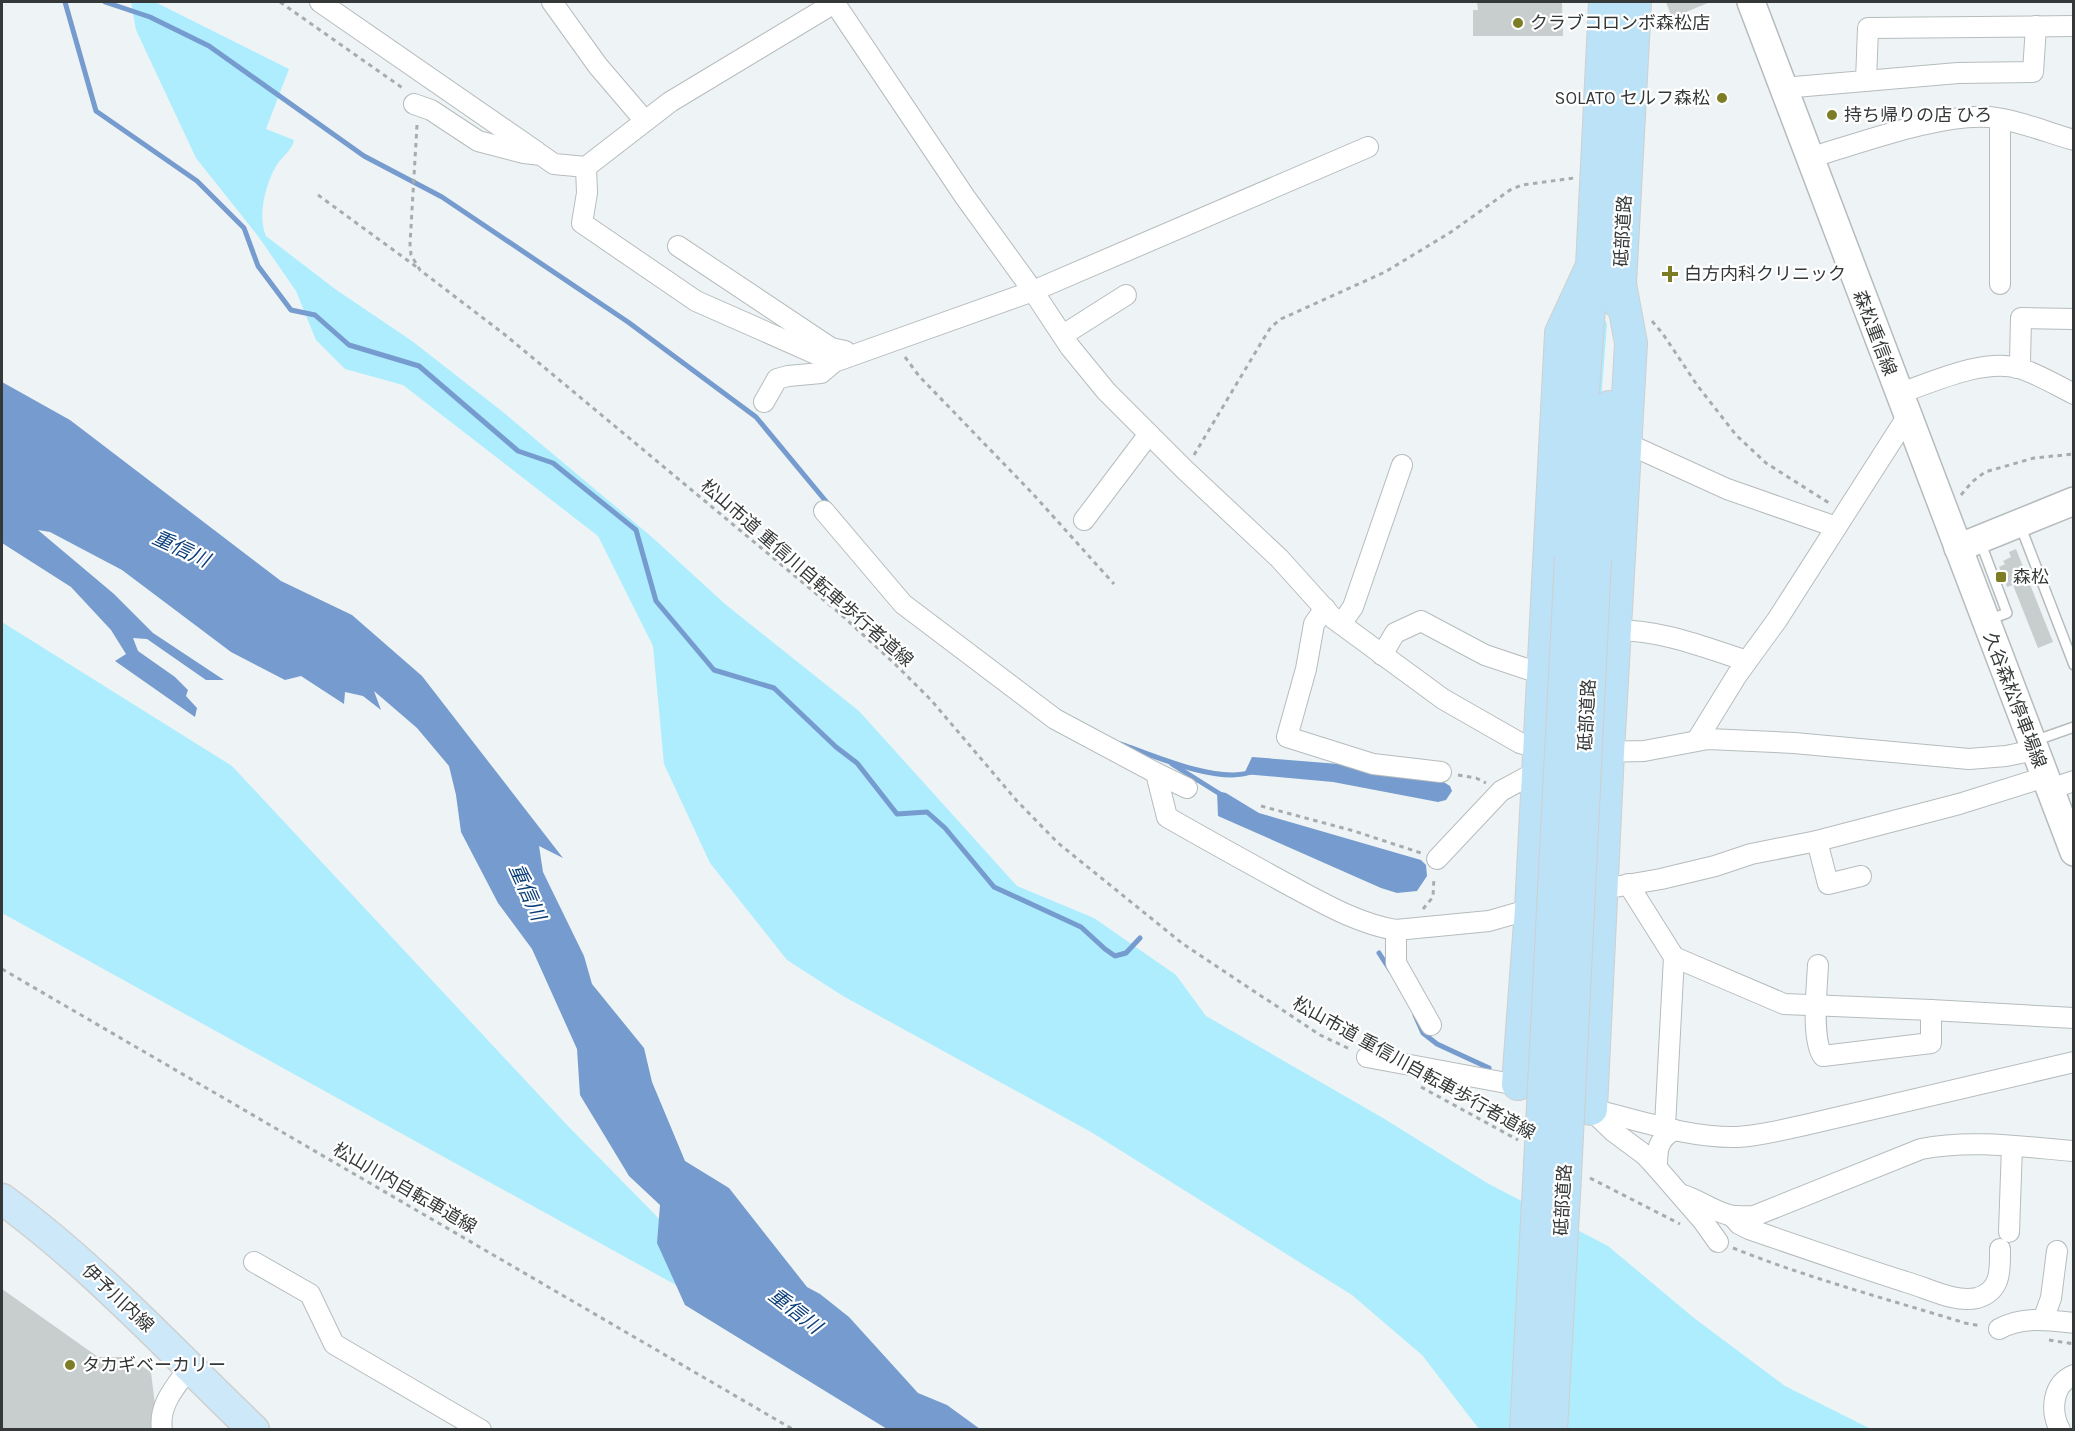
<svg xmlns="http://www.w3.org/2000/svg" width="2075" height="1431" viewBox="0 0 2075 1431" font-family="Karla,'Noto Sans JP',sans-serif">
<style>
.green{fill:#adedfd}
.water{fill:#769bce}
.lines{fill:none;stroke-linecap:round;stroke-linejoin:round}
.stream{stroke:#769bce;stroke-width:5}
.building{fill:#c8cece}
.service-casing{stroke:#b6bcbd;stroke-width:12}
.minor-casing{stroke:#b6bcbd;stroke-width:22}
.secondary-casing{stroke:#b6bcbd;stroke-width:30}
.primary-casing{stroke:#cfcfcf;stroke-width:33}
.trunk-casing{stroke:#cfcfcf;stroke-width:34}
.path{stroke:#a7acad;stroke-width:3;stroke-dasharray:4.5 4.5;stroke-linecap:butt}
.service{stroke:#fff;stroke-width:9}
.minor{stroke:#fff;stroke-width:20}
.secondary{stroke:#fff;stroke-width:27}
.primary{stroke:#cde9f9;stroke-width:30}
.trunk{stroke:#bce2f7;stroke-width:32}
.trunk-bridge-casing{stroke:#cfcfcf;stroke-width:34;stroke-linecap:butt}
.trunk-bridge{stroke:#bce2f7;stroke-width:32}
.poi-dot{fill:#7d7d25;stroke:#fff;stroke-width:2}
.labels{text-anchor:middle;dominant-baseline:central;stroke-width:4.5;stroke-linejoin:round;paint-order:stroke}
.poi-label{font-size:18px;fill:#353838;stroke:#fff;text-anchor:start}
.street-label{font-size:18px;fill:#353838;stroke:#fff}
.water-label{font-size:20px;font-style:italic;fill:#0a3e7a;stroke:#fff}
</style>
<rect width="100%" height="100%" fill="#eef4f5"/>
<g class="green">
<path d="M131,2H155L289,69L266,129L294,140C292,150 284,155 278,163C266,181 257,216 266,236L335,289L412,341L503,412L653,538L725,604L859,711L1017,886L1094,918L1176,975L1206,1016L1383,1118L1487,1183L1608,1246L1694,1318L1785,1386L1871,1429H1479L1422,1355L1352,1295L1091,1132L843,996L787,960L710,863L664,764L653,646L598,536L403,385L345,369L316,340L296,291L258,236L196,158L136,30Z"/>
<path d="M1602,318L1605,320L1607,324L1600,415L1592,412Z"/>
<path d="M2,622L232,766L567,1125L781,1343L2,913Z"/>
</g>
<g class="water">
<path d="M2,382L70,420L281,581L352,615L422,676L563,858L539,846L543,872L584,956L592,984L644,1048L652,1082L685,1161L729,1188L807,1287L820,1294L849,1317L918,1393L947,1405L980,1429H887L685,1305L657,1243L660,1205L629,1176L580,1095L577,1049L532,949L498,903L461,832L456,795L449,766L417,728L374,691L381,710L363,696L345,692L344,704L301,676L285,680L231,652L122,570L50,532L38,530L114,594L153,633L224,680H206L147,639L133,638L138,651L175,677L188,690L186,696L197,708L195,717L115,661L126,654L111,630L71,587L2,543Z"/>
<path d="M1252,757L1351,765L1442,781L1450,786L1452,791L1446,800L1438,802L1333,782L1244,774Z"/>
<path d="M1217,791L1226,793L1259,813L1421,860L1426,865L1427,876L1417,891L1397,893L1381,888L1218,816Z"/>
</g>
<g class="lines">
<g class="stream">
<path d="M65,2L96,111L197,181L244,228L258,266L291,310L315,315L349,345L419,366L518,451L553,463L636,530L656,601L714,670L774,688L836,747L857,763L897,814L927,812L945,828L994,887L1081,927L1105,949L1115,956L1126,953L1140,938"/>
<path d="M105,2L150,17L209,46L364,156L442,197L628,322L756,417L829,505"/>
<path d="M1121,744C1153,756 1219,784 1251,772"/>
<path d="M1172,764L1220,794"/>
<path d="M1379,953L1390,970"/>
<path d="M1415,1015L1423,1033L1437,1044L1489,1068"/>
</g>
</g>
<g class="building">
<path d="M1477,2H1562L1563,36H1473V10H1478Z"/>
<path d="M1666,2H1710L1672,18Z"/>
<path d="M2016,549L2053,642L2038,648L2013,585L2007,587L1999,567L2005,564L2003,561L2011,557L2009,552Z"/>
<path d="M2,1289L98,1357H127L151,1372L158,1430H2Z"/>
</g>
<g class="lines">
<defs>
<g id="service">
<path d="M2020,525L2074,665"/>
<path d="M1980,541L2007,613L1988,620"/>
<path d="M2034,741L2074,727"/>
</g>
<g id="minor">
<path d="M320,2L537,152"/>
<path d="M552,2L598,66L645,121"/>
<path d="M834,2L965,197L1033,291L1070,347L1106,391L1185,470L1279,558L1334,619L1443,699L1520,743L1539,748L1548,749"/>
<path d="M1866,81L1868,28L2074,26"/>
<path d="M1783,88L1958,73L2033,72L2036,26"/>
<path d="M414,104L431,110L478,141L524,153L541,155L554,164L586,167L670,102L836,2"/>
<path d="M1809,158C1858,144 1940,113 1989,117C2017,120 2046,132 2074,140"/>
<path d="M586,167L587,193L582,223L696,301L834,362"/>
<path d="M678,246L831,348L845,351"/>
<path d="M2000,284V119"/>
<path d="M1063,335L1126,295"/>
<path d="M2017,368L2020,362L2021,318L2074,319"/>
<path d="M1898,394C1933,382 1983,358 2019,368C2038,374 2056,385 2074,394"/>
<path d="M764,402L777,379L788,376L821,373L834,362L1033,291L1368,147"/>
<path d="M1626,448H1637L1727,489L1836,527"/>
<path d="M824,511L903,604L1055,719L1156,773L1167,817C1207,840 1247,862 1287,884C1321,902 1358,924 1396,930L1489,921L1541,906"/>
<path d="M1084,520L1149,434"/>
<path d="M1325,608L1314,624L1306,669L1287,737L1373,764L1441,772"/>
<path d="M1341,624L1353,607L1402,465"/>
<path d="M1615,630C1662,630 1703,647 1747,661"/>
<path d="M1382,655L1395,633L1421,621L1485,655L1542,674"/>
<path d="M1697,740L1737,675L1777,620L1907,417"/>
<path d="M1598,752L1644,751L1708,739L1794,743L1969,759L2006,756L2035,750"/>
<path d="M1156,773L1187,788"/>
<path d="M2050,789L2074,781"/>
<path d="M1817,841L1828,884L1861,876"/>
<path d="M1437,859L1501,791L1538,771"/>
<path d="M1628,884L1674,957L1784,1004L1931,1010L2074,1018"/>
<path d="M1592,891L1661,879L1715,866L1751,854L1817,841L1959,804L2045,777"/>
<path d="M1396,930V963L1431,1025"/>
<path d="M1818,965C1817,987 1811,1039 1823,1056L1931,1043V1010"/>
<path d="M1367,1057L1528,1087"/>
<path d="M1589,1108L1614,1132L1645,1155L1657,1168L1703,1221L1718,1242"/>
<path d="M1591,1109C1638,1120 1688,1138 1736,1137C1759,1136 1782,1130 1805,1125L2074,1062"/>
<path d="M1665,1126L1674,957"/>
<path d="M1657,1168C1657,1150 1657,1140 1674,1130"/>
<path d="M1683,1195C1699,1200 1713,1211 1729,1215C1737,1217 1745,1216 1754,1216L1921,1149C1971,1139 2024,1147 2074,1151"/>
<path d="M1732,1216L1739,1224L1749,1229C1801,1247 1853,1265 1906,1282C1928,1288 1954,1303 1977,1298C2002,1291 2000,1269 2000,1249"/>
<path d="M2009,1232L2012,1146"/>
<path d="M254,1262L310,1294L334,1344L481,1430"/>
<path d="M2043,1320L2051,1298L2057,1251"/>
<path d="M1999,1329C2023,1316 2048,1320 2074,1323"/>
<path d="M162,1430C158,1405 176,1386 189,1368"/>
<path d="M2060,1430C2050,1411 2052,1384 2074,1375"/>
</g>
<g id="secondary">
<path d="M1751,2L2074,852"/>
<path d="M1958,548L2074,501"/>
</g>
<path id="primary" d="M2,1199C94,1266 171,1351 254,1430"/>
<g id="trunk">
<path d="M1619,303L1635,2"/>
<path d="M1571,558L1592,266L1605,2"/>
<path d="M1595,560L1600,473L1609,407"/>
<path d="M1518,1084L1531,909L1561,333L1592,266"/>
<path d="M1591,1109L1608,752L1631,343L1620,284"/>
<path d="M1526,1430L1540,1164"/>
<path d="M1551,1430L1565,1177"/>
</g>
</defs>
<use href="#service" class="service-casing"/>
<use href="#minor" class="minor-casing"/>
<use href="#secondary" class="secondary-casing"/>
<use href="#primary" class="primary-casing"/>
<use href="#trunk" class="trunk-casing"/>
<g class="path">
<path d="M280,2L404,89"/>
<path d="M417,125L410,244L411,255L420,270L504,334L563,383L837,611L893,662L931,700L1017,801L1058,843L1183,944L1320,1035L1352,1050"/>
<path d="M318,195L418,268"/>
<path d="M1652,321L1663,334L1697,385L1736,435L1766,463L1829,503"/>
<path d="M905,357L919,376L1033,494L1114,584"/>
<path d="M1194,455L1264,338L1271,327L1281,319L1385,272L1451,232L1510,190L1522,185L1574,178"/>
<path d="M1961,495L1972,482L1985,472L2034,458L2074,454"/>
<path d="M1458,775L1476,778L1486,783"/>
<path d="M1261,806L1354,831L1421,853"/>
<path d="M1423,909L1433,897L1434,877"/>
<path d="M2,969L794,1430"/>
<path d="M1421,1087L1518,1140"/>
<path d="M1590,1178L1680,1224"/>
<path d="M1733,1248C1808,1278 1887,1299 1965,1323L1981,1326"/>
<path d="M2049,1340L2074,1344"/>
</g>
<use href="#service" class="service"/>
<use href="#minor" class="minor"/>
<use href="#secondary" class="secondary"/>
<use href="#primary" class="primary"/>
<use href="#trunk" class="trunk"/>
<defs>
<g id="trunk-bridge">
<path d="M1540,1164L1571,558"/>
<path d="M1565,1177L1595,560"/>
</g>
</defs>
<use href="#trunk-bridge" class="trunk-bridge-casing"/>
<use href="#trunk-bridge" class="trunk-bridge"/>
</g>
<g class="poi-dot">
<circle cx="1518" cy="23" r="6"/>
<circle cx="1722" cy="98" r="6"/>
<circle cx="1832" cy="115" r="6"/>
<path d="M1667 265h6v6h6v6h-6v6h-6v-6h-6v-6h6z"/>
<rect x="1995" y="571" width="12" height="12" rx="3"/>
<circle cx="70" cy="1365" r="6"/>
</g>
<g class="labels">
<g class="poi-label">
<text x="1530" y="23">クラブコロンボ森松店</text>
<text x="1710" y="98" text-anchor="end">SOLATO セルフ森松</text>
<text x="1844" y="115">持ち帰りの店 ひろ</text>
<text x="1684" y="274">白方内科クリニック</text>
<text x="2013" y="577">森松</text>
<text x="82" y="1365">タカギベーカリー</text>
</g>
<g class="street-label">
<text transform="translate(1623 231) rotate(-87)">砥部道路</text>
<text transform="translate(1875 333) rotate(69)">森松重信線</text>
<text transform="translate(807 573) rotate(41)">松山市道 重信川自転車歩行者道線</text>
<text transform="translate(2015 700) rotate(69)">久谷森松停車場線</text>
<text transform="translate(1587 715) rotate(-87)">砥部道路</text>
<text transform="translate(1414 1068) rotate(29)">松山市道 重信川自転車歩行者道線</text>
<text transform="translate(405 1188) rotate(30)">松山川内自転車道線</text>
<text transform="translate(1563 1200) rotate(-87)">砥部道路</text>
<text transform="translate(118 1298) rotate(43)">伊予川内線</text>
</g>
<g class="water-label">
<text transform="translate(181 549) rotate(25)">重信川</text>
<text transform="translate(527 892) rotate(66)">重信川</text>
<text transform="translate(795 1311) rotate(38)">重信川</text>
</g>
</g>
<rect width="2075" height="1431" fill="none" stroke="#353838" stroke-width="6"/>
</svg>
